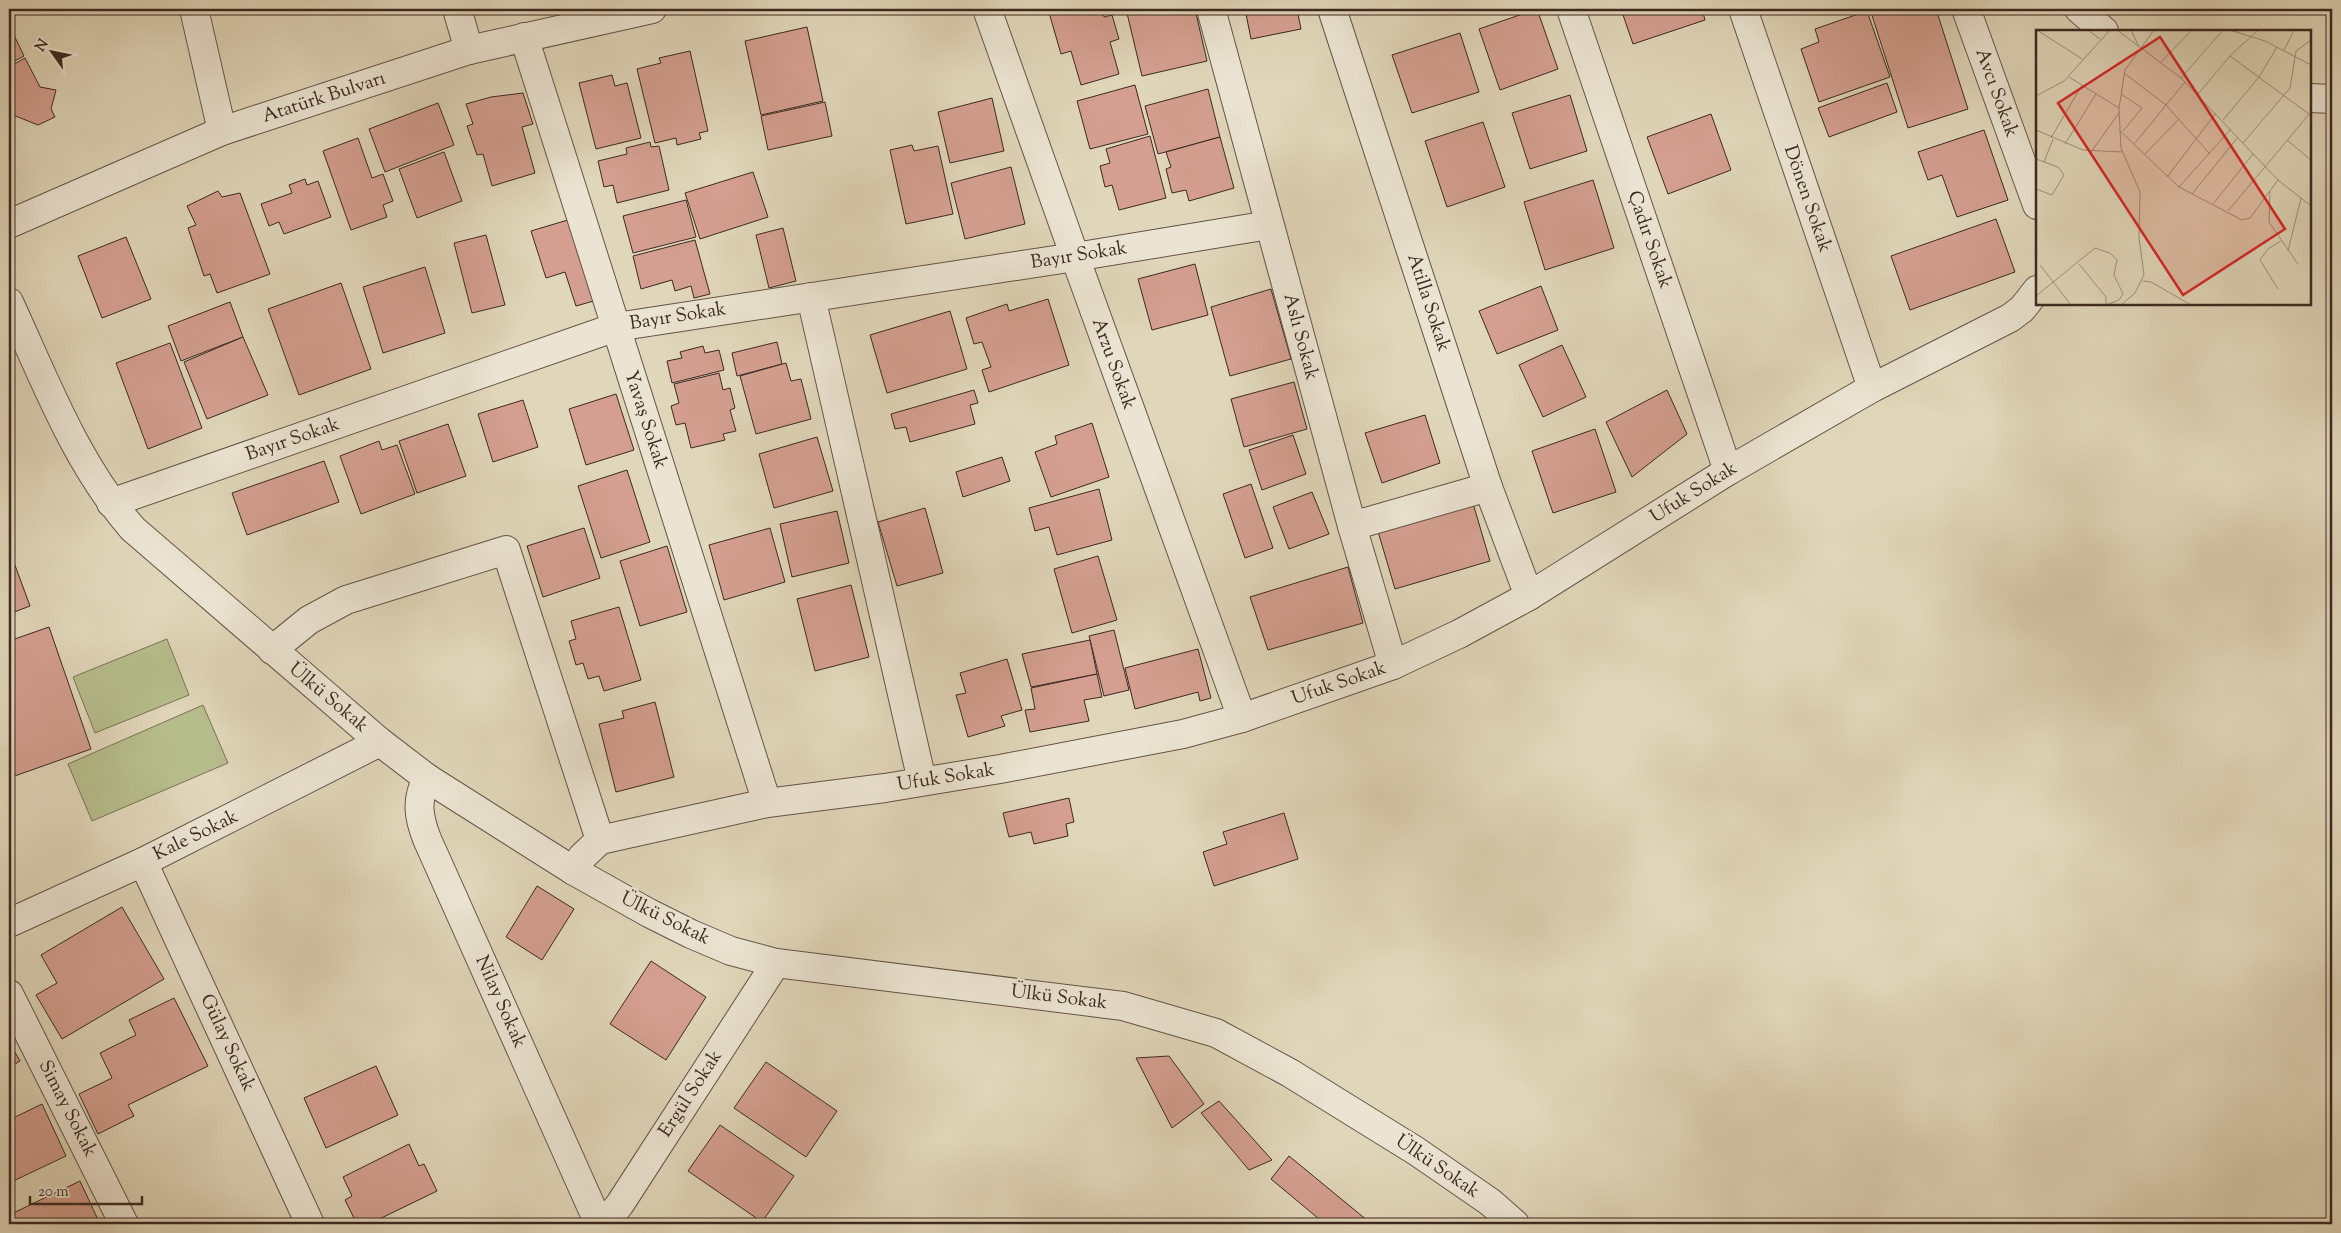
<svg xmlns="http://www.w3.org/2000/svg" width="2341" height="1233" viewBox="0 0 2341 1233" font-family="'Sorts Mill Goudy',serif">
<style>
.green{fill:#b6bd8c;stroke:#797356}
.building{fill:#d49f90;stroke:#3c2921}
.lines{fill:none;stroke-linecap:round;stroke-linejoin:round}
.minor-casing{stroke:#655447;stroke-width:30}
.minor{stroke:#ebe4d2;stroke-width:28}
.labels{text-anchor:middle;dominant-baseline:central;stroke-width:5;stroke-linejoin:round;paint-order:stroke}
.street-label{font-size:19px;fill:#3c2921;stroke:#ebe4d2}
.inset-road{fill:none;stroke:#9e917c;stroke-width:1}
.view{fill:#d62828;fill-opacity:0.15;stroke:#d62828;stroke-width:2.5}
.inset-edge{fill:none;stroke:#3c2921;stroke-width:2.5}
</style>
<rect width="100%" height="100%" fill="#e0d6b9"/>
<filter id="stains"><feTurbulence type="fractalNoise" baseFrequency=".004" numOctaves="4"/><feColorMatrix values="0 0 0 0 .2 0 0 0 0 .09 0 0 0 0 .02 0 0 0 .5 -.17"/></filter>
<radialGradient id="worn" r=".72"><stop offset=".6" stop-color="#630" stop-opacity="0"/><stop offset="1" stop-color="#630" stop-opacity=".3"/></radialGradient>
<g class="green">
<path d="M167,639L189,695L95,733L73,677Z"/>
<path d="M203,705L228,763L92,821L68,764Z"/>
</g>
<g class="building">
<path d="M1048,9H1102L1104,17L1112,15L1119,39L1110,42L1119,74L1081,85L1071,51L1061,54Z"/>
<path d="M1126,9H1195L1207,61L1142,76Z"/>
<path d="M1245,9H1297L1301,29L1251,39Z"/>
<path d="M1537,9L1558,69L1500,90L1479,29Z"/>
<path d="M1621,9H1702L1705,20L1633,44Z"/>
<path d="M1870,9H1936L1968,109L1908,128Z"/>
<path d="M1867,11L1890,77L1819,102L1801,49L1819,42L1815,29Z"/>
<path d="M807,27L823,101L761,115L745,41Z"/>
<path d="M11,29L24,56L9,64V30Z"/>
<path d="M1460,33L1479,92L1412,113L1392,55Z"/>
<path d="M690,51L708,131L699,133L701,139L677,145L676,138L655,143L637,69L661,63L659,58Z"/>
<path d="M25,58L40,87L56,90L51,109L55,117L38,125L13,115L9,108V67Z"/>
<path d="M612,75L615,86L627,83L641,138L596,149L579,83Z"/>
<path d="M1887,83L1897,112L1829,137L1818,108Z"/>
<path d="M1135,85L1148,134L1090,149L1077,101Z"/>
<path d="M1208,89L1220,137L1158,154L1145,106Z"/>
<path d="M523,93L533,124L522,127L535,173L492,186L483,154L477,155L467,126L473,124L466,104L491,97Z"/>
<path d="M1570,95L1587,151L1530,169L1512,113Z"/>
<path d="M992,98L1004,151L950,163L938,112Z"/>
<path d="M825,102L832,136L768,150L761,116Z"/>
<path d="M438,103L454,145L385,172L369,129Z"/>
<path d="M1711,114L1731,170L1668,194L1647,137Z"/>
<path d="M1483,122L1505,187L1447,207L1425,141Z"/>
<path d="M1984,130L2008,200L1957,217L1942,175L1928,180L1918,152Z"/>
<path d="M1150,136L1166,198L1119,210L1112,185L1105,187L1100,166L1110,163L1106,149Z"/>
<path d="M1220,137L1234,188L1189,201L1186,190L1172,193L1166,169L1171,167L1166,152Z"/>
<path d="M358,138L372,178L383,174L393,201L383,205L387,217L351,230L323,151Z"/>
<path d="M650,142L651,147L659,146L669,190L617,203L613,185L604,187L598,161L627,154L626,148Z"/>
<path d="M912,145L914,151L938,146L953,214L906,224L890,150Z"/>
<path d="M444,152L462,201L417,218L399,169Z"/>
<path d="M1011,167L1025,224L965,239L951,183Z"/>
<path d="M753,172L768,217L700,239L685,193Z"/>
<path d="M305,179L307,185L318,181L331,217L284,234L279,222L269,226L261,204L292,193L289,185Z"/>
<path d="M1593,180L1614,248L1545,270L1524,202Z"/>
<path d="M218,191L222,197L240,193L270,274L217,293L210,274L204,276L188,228L196,225L187,206Z"/>
<path d="M686,200L696,237L633,253L623,216Z"/>
<path d="M571,219L597,300L576,306L565,272L546,278L531,231Z"/>
<path d="M1996,219L2015,272L1910,310L1891,256Z"/>
<path d="M783,228L796,281L769,288L756,235Z"/>
<path d="M486,235L505,305L472,313L454,243Z"/>
<path d="M126,237L151,299L102,318L78,256Z"/>
<path d="M695,240L710,294L694,298L691,286L675,291L672,280L641,289L633,256Z"/>
<path d="M1195,264L1208,315L1152,330L1138,279Z"/>
<path d="M425,267L445,333L383,353L363,287Z"/>
<path d="M341,283L371,369L299,395L268,309Z"/>
<path d="M1541,286L1558,330L1497,354L1479,311Z"/>
<path d="M1271,289L1291,359L1230,376L1211,307Z"/>
<path d="M1048,299L1069,365L989,392L982,370L991,367L982,342L974,344L966,318L1007,304L1009,311Z"/>
<path d="M230,302L243,337L181,361L168,326Z"/>
<path d="M950,311L967,369L887,393L870,335Z"/>
<path d="M243,337L268,395L207,419L184,362Z"/>
<path d="M777,342L782,364L737,376L732,353Z"/>
<path d="M170,343L202,428L148,449L116,363Z"/>
<path d="M1562,345L1586,397L1543,417L1519,365Z"/>
<path d="M703,346L705,353L719,350L724,370L672,383L667,361L682,358L680,352Z"/>
<path d="M786,363L791,381L801,379L811,419L756,434L740,376Z"/>
<path d="M719,373L723,390L730,388L735,408L730,410L736,431L723,434L725,440L691,448L685,423L676,425L671,406L679,403L674,384Z"/>
<path d="M1294,382L1307,429L1244,447L1231,399Z"/>
<path d="M974,390L978,403L970,405L975,424L910,442L906,427L895,429L891,414Z"/>
<path d="M1667,390L1687,434L1632,477L1606,422Z"/>
<path d="M616,394L634,450L586,465L569,409Z"/>
<path d="M523,400L538,447L493,462L478,414Z"/>
<path d="M1425,415L1440,463L1382,483L1365,433Z"/>
<path d="M1092,423L1109,477L1051,497L1035,452L1057,444L1055,436Z"/>
<path d="M448,424L466,476L417,493L399,441Z"/>
<path d="M1595,429L1616,492L1553,513L1532,451Z"/>
<path d="M1293,435L1306,474L1262,490L1249,450Z"/>
<path d="M817,437L833,491L774,508L759,454Z"/>
<path d="M379,441L382,450L397,445L415,494L361,514L340,456Z"/>
<path d="M1002,457L1010,481L963,497L956,472Z"/>
<path d="M324,461L339,502L247,535L232,493Z"/>
<path d="M627,470L650,542L601,558L578,486Z"/>
<path d="M1251,484L1273,548L1245,558L1223,494Z"/>
<path d="M1099,489L1112,540L1057,555L1049,527L1035,531L1029,508Z"/>
<path d="M1312,492L1329,534L1289,549L1273,507Z"/>
<path d="M1472,500L1490,561L1395,589L1377,528Z"/>
<path d="M925,508L943,573L897,586L878,522Z"/>
<path d="M837,511L849,563L792,577L780,524Z"/>
<path d="M584,528L600,578L543,597L527,546Z"/>
<path d="M770,528L785,582L724,600L709,545Z"/>
<path d="M667,546L687,612L640,626L620,561Z"/>
<path d="M9,549L30,606L9,614Z"/>
<path d="M1098,556L1117,620L1072,633L1054,569Z"/>
<path d="M1348,567L1363,623L1268,650L1250,597Z"/>
<path d="M851,585L869,657L815,671L797,599Z"/>
<path d="M619,607L641,680L604,691L599,676L588,679L583,663L576,665L569,641L576,639L571,621Z"/>
<path d="M49,627L91,749L9,778V641Z"/>
<path d="M1114,630L1129,690L1104,696L1089,636Z"/>
<path d="M1090,640L1097,674L1031,687L1022,654Z"/>
<path d="M1198,649L1211,698L1200,701L1198,692L1135,709L1125,668Z"/>
<path d="M1007,659L1022,710L1001,716L1005,726L968,737L956,695L966,693L960,673Z"/>
<path d="M1097,674L1102,697L1084,700L1089,721L1030,732L1025,710L1035,709L1031,688Z"/>
<path d="M655,702L674,777L616,792L599,724L624,718L622,711Z"/>
<path d="M1069,798L1074,822L1066,824L1068,836L1034,844L1031,832L1009,837L1003,813Z"/>
<path d="M1284,813L1298,859L1214,886L1203,852L1227,844L1223,832Z"/>
<path d="M537,886L574,909L542,960L506,937Z"/>
<path d="M122,907L164,979L62,1039L36,995L57,983L41,955Z"/>
<path d="M651,961L706,997L666,1060L610,1024Z"/>
<path d="M174,998L208,1066L128,1105L134,1116L98,1134L79,1094L112,1078L100,1053L136,1035L129,1020Z"/>
<path d="M9,1042L20,1061L9,1068Z"/>
<path d="M1169,1056L1204,1104L1172,1128L1136,1058Z"/>
<path d="M766,1062L837,1111L806,1157L734,1108Z"/>
<path d="M376,1066L398,1115L326,1148L304,1098Z"/>
<path d="M1219,1101L1272,1160L1249,1170L1201,1113Z"/>
<path d="M42,1104L66,1156L9,1183V1120Z"/>
<path d="M720,1125L794,1176L762,1222L688,1171Z"/>
<path d="M409,1144L419,1166L424,1164L437,1191L369,1224H357L345,1200L352,1196L343,1177Z"/>
<path d="M1289,1156L1368,1221L1363,1224H1325L1271,1179Z"/>
<path d="M80,1181L100,1224H9V1215Z"/>
</g>
<g class="lines">
<defs>
<g id="minor">
<path d="M194,9L222,131"/>
<path d="M457,9L469,50"/>
<path d="M987,9L1075,257L1242,718"/>
<path d="M1211,9L1352,526L1393,665"/>
<path d="M1332,9L1488,487L1529,596"/>
<path d="M1571,9L1728,471"/>
<path d="M1743,9L1872,388"/>
<path d="M1966,9L2037,205"/>
<path d="M2079,9L2104,31"/>
<path d="M524,37L767,803"/>
<path d="M2310,98L2332,99"/>
<path d="M9,224L222,131L469,50L652,9"/>
<path d="M811,297L922,781"/>
<path d="M9,302C45,380 76,464 133,529L380,742L427,778L574,871L649,913L691,934L731,951L776,963L1123,1006L1216,1033L1290,1073L1416,1151L1490,1202L1515,1224"/>
<path d="M111,503L616,327L1075,257L1269,225"/>
<path d="M1352,526L1488,487"/>
<path d="M272,650L309,620L346,600L506,550L600,840"/>
<path d="M427,778C416,800 418,816 427,839L599,1224"/>
<path d="M143,862L310,1224"/>
<path d="M574,871L582,857L600,840L767,803L885,788L1000,769L1183,734L1242,718L1393,665L1459,634L1529,596L1728,471L1872,388L2010,318L2022,309L2037,290"/>
<path d="M9,923L143,862L380,742"/>
<path d="M9,994L124,1224"/>
<path d="M604,1224L620,1204L776,963"/>
</g>
</defs>
<use href="#minor" class="minor-casing"/>
<use href="#minor" class="minor"/>
</g>
<g class="labels">
<g class="street-label">
<text transform="translate(1996 93) rotate(70)">Avcı Sokak</text>
<text transform="translate(324 98) rotate(-18)">Atatürk Bulvarı</text>
<text transform="translate(1807 199) rotate(71)">Dönen Sokak</text>
<text transform="translate(1649 240) rotate(71)">Çadır Sokak</text>
<text transform="translate(1079 256) rotate(-9)">Bayır Sokak</text>
<text transform="translate(1428 303) rotate(72)">Atilla Sokak</text>
<text transform="translate(678 317) rotate(-9)">Bayır Sokak</text>
<text transform="translate(1300 337) rotate(75)">Aslı Sokak</text>
<text transform="translate(1113 364) rotate(70)">Arzu Sokak</text>
<text transform="translate(645 420) rotate(72)">Yavaş Sokak</text>
<text transform="translate(293 440) rotate(-19)">Bayır Sokak</text>
<text transform="translate(1694 493) rotate(-32)">Ufuk Sokak</text>
<text transform="translate(1339 684) rotate(-19)">Ufuk Sokak</text>
<text transform="translate(328 698) rotate(40)">Ülkü Sokak</text>
<text transform="translate(946 778) rotate(-9)">Ufuk Sokak</text>
<text transform="translate(196 836) rotate(-26)">Kale Sokak</text>
<text transform="translate(665 919) rotate(26)">Ülkü Sokak</text>
<text transform="translate(1059 998) rotate(7)">Ülkü Sokak</text>
<text transform="translate(500 1002) rotate(66)">Nilay Sokak</text>
<text transform="translate(227 1043) rotate(65)">Gülay Sokak</text>
<text transform="translate(691 1094) rotate(-57)">Ergül Sokak</text>
<text transform="translate(67 1109) rotate(63)">Simay Sokak</text>
<text transform="translate(1437 1167) rotate(34)">Ülkü Sokak</text>
</g>
</g>
<g transform="translate(2036 30)">
<rect width="275" height="275" fill="#e0d6b9"/>
<path class="inset-road" d="M1,0L46,29M52,0L64,9M81,0L145,48L242,150L275,176M95,0L103,17M194,0L229,11L275,35M248,20L258,0M194,26L273,84M125,32L156,0M88,43L130,75L173,123M33,47L83,78M145,48L187,0M85,64L106,78L87,101M162,64L194,26L222,0M0,66L28,51L74,0M187,90L223,47L241,17M0,100L47,120L86,122M83,100L143,157L206,190L214,188L242,150M15,108L46,55M251,110L275,130M99,113L149,52M207,113L254,58L260,21L275,10M29,114L60,64M55,122L83,83M109,124L143,89M0,129L22,137L28,145L16,165L0,159M8,132L17,109M131,147L180,83M143,157L195,99M234,161L233,192L262,234M156,164L202,107M177,174L217,124M192,181L275,82M252,221L265,168M43,234L70,267V275M4,235L35,275M107,251L115,252L155,275M242,259L224,230L232,219L245,211M0,266L59,218L74,223L81,230L78,245L87,264L83,270L70,275M85,275L99,263L108,245L103,208L104,162L85,118L83,78L89,40L118,0"/>
<path class="view" d="M124,7L249,199L147,265L22,73Z"/>
<rect width="275" height="275" class="inset-edge"/>
</g>
<rect width="2341" height="1233" fill="none" stroke="#e0d6b9" stroke-width="30"/>
<rect x="10" y="10" width="2321" height="1213" fill="none" stroke="#3c2921" stroke-width="2.5"/>
<rect x="15" y="15" width="2311" height="1203" fill="none" stroke="#3c2921"/>
<g transform="translate(52 52) rotate(303)" stroke="#ebe4d2" stroke-width="4" paint-order="stroke">
<path d="M0-4L9 19L0 12L-9 19Z" fill="#3c2921"/>
<text y="-8" font-size="14" font-weight="bold" text-anchor="middle" fill="#3c2921">N</text>
</g>
<path d="M30 1196v8h112v-8" fill="none" stroke="#3c2921" stroke-width="2.5"/>
<text x="38" y="1196" font-size="15" fill="#3c2921" stroke="#ebe4d2" stroke-width="4" paint-order="stroke">20 m</text>
<rect width="100%" height="100%" filter="url(#stains)"/>
<rect width="100%" height="100%" fill="url(#worn)"/>
</svg>
